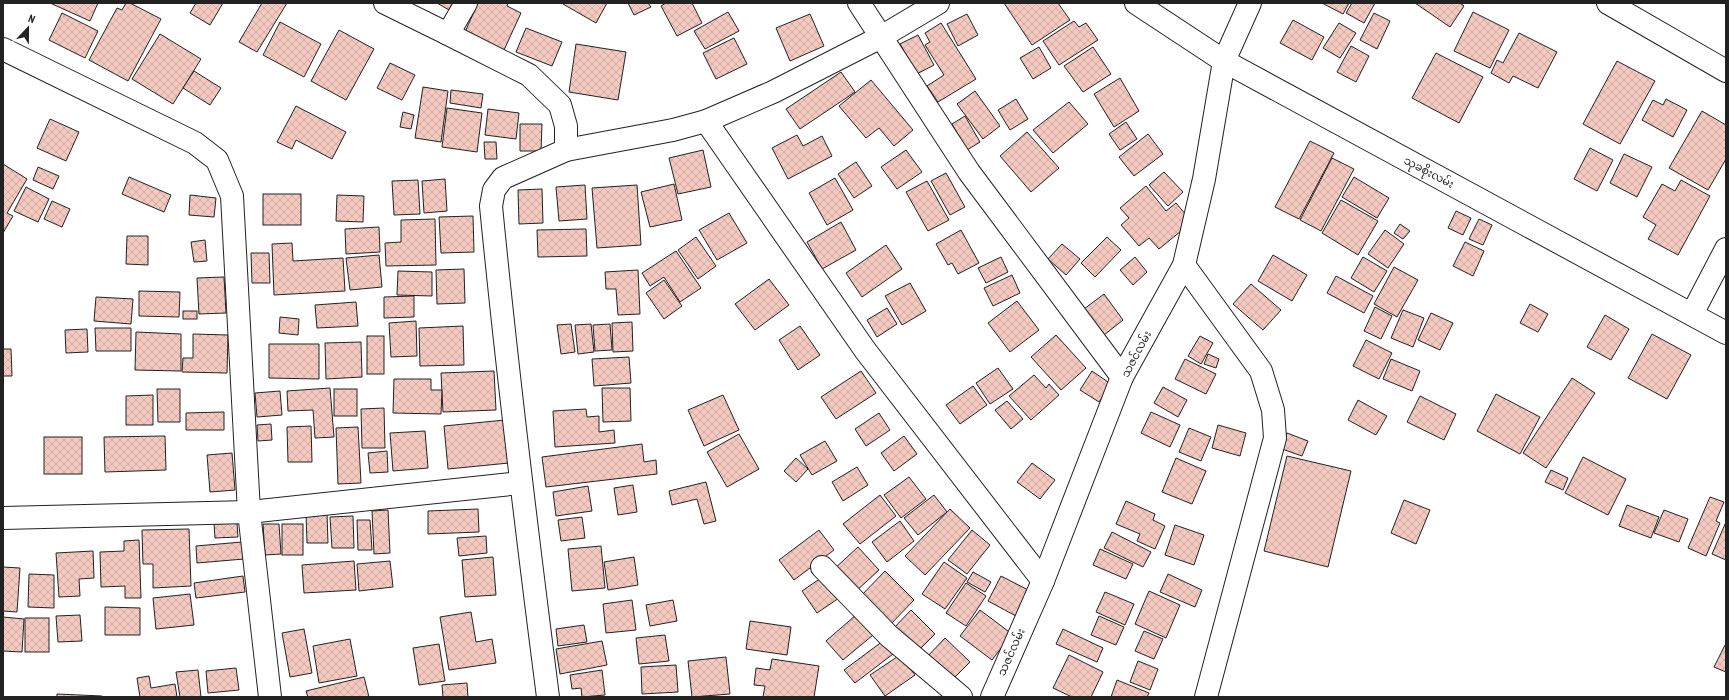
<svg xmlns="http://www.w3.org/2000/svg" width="1729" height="700" viewBox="0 0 1729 700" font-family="'PT Sans Narrow','Noto Sans Myanmar',sans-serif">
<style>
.building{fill:url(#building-cross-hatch);stroke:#222}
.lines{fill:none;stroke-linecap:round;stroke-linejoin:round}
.minor-casing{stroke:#222;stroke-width:24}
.minor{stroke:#fff;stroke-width:22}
.labels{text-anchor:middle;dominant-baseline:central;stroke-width:3;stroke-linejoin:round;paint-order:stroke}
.street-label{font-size:11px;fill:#222;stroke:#fff}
</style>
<defs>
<pattern id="building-cross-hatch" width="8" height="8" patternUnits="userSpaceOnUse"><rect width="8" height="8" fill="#f3c9c0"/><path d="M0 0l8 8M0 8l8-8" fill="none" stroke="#d0aca5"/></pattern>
</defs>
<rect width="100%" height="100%" fill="#fff"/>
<g class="building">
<path d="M50,3H98L90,21Z"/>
<path d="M126,3H130L161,19L128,81L89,60L117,8L122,10Z"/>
<path d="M196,3H223L210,25L190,13Z"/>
<path d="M262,3H287L257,52L239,42Z"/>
<path d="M437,3H453L449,10Z"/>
<path d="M478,3H508L507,6L521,13L504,50L465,32Z"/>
<path d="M563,3H607L596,23L563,4Z"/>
<path d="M628,3H648L651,7L634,15Z"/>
<path d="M666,3H692L702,23L677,36L661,6Z"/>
<path d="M1004,3H1058L1070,20L1032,45Z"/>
<path d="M1322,3H1349L1343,14Z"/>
<path d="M1352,3H1375L1364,23L1346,13Z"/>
<path d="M1415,3H1460L1464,6L1450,27Z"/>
<path d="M728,12L739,31L705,49L694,31Z"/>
<path d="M1473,12L1509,30L1490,68L1454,51Z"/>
<path d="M62,13L98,31L85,58L49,40Z"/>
<path d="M1374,13L1390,21L1377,49L1360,40Z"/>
<path d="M810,14L824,46L790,61L776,28Z"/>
<path d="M967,14L978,35L958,46L947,24Z"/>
<path d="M1293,20L1324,37L1312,60L1280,43Z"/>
<path d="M1074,21L1079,27L1086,23L1098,40L1059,65L1043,41Z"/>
<path d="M280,22L321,44L304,77L263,55Z"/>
<path d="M941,23L976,79L938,102L927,86L944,75L925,45L930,42L925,33Z"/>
<path d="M1339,23L1356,33L1340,58L1323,48Z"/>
<path d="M526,28L562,42L552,66L516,52Z"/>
<path d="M339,30L374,49L346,100L311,81Z"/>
<path d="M1519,33L1557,52L1538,88L1513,76L1509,83L1491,73L1497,60L1503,63Z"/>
<path d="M160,34L201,59L173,104L132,79Z"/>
<path d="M918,35L934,65L911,77L909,60L900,44Z"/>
<path d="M734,38L747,64L716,79L703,53Z"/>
<path d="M576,44L626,52L618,100L569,92Z"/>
<path d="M1351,46L1369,56L1356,82L1337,72Z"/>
<path d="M1039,47L1051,68L1033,79L1020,58Z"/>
<path d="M1093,47L1111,74L1083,92L1064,66Z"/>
<path d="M1436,53L1483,77L1459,123L1412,98Z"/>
<path d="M1617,61L1655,81L1620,144L1583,124Z"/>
<path d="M390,63L415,75L402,100L377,88Z"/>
<path d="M194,71L221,88L210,105L183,88Z"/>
<path d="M841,72L855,92L800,129L786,109Z"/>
<path d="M1120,78L1139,111L1114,127L1094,94Z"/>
<path d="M871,80L913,130L894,146L879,128L866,138L839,106Z"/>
<path d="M423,87L448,91L441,142L415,138Z"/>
<path d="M451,90L483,94L481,108L450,103Z"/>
<path d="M975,91L1000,126L983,139L957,104Z"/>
<path d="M1016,99L1028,119L1010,130L998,110Z"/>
<path d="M1666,99L1687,110L1673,137L1642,120L1653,100L1663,105Z"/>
<path d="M1069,102L1088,124L1053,153L1033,130Z"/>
<path d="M296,106L346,132L332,159L296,140L292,149L277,142Z"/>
<path d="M447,108L482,113L477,152L442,147Z"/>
<path d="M488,109L519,113L516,139L485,135Z"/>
<path d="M1702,111L1726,125V159L1708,190L1669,168Z"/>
<path d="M403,112L414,115L411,129L400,127Z"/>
<path d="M965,116L980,142L967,150L952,124Z"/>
<path d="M50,119L79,132L66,161L37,148Z"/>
<path d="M1126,122L1137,139L1120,150L1109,134Z"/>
<path d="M520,124H542L541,151H520Z"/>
<path d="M1027,132L1059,168L1031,192L1000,156Z"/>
<path d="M1148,134L1163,154L1134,176L1119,157Z"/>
<path d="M797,135L803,146L822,136L832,156L788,179L772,148Z"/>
<path d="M1310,141L1334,153L1299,219L1275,207Z"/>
<path d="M484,142H496L497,159H485Z"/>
<path d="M1590,148L1613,160L1597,191L1574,179Z"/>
<path d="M703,150L711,187L678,194L669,158Z"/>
<path d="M906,150L922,172L897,189L881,167Z"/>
<path d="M1624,154L1652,167L1637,197L1610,183Z"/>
<path d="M1332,158L1354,169L1321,231L1300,220Z"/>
<path d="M856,162L872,186L854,198L838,174Z"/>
<path d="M3,164L27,179L7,213L13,216L3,233Z"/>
<path d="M38,167L59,176L53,189L33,180Z"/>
<path d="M1164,172L1183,192L1168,206L1149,185Z"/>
<path d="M946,173L965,207L950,215L931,181Z"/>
<path d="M129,177L171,195L164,212L122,194Z"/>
<path d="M1354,177L1389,198L1377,218L1342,197Z"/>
<path d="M835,178L853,210L827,225L809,193Z"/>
<path d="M445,179L447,211L424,213L422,181Z"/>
<path d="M418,180L420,214L394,215L392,181Z"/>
<path d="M1681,180L1710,196L1678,255L1648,239L1656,225L1643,217L1662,184L1675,191Z"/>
<path d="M927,181L949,220L928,231L906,192Z"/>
<path d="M674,184L682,220L650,227L641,192Z"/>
<path d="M585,185L587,219L559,221L556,187Z"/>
<path d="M637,185L641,245L597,248L592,188Z"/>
<path d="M1146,186L1166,211L1176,203L1192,222L1159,249L1149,238L1139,246L1121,225L1129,218L1120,208Z"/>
<path d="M26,187L49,199L38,222L14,211Z"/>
<path d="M542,189L543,223L519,224L518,190Z"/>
<rect x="263" y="194" width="38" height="31"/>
<path d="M190,195L216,198L214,217L189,215Z"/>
<path d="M337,195L364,196L363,222L336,221Z"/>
<path d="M1341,200L1378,221L1358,255L1322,233Z"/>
<path d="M52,201L70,209L62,227L44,219Z"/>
<path d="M1456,211L1471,218L1463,235L1448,228Z"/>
<path d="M729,213L747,243L717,260L699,230Z"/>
<path d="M473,216L474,252L441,253L439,217Z"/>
<path d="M435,219L436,265L386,266L385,243L401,242V220Z"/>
<path d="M1479,219L1492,225L1483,245L1469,239Z"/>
<path d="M841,222L856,250L822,269L807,242Z"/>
<path d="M1400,224L1410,231L1403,239L1394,233Z"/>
<path d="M379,227L380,252L346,254L345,229Z"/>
<path d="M586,229L587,256L538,257L537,230Z"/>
<path d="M961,230L979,263L958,274L952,263L948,265L936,244Z"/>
<path d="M1385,230L1404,244L1388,268L1368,254Z"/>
<path d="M127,236H148V265L126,264Z"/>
<path d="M696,237L716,266L698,279L678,250Z"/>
<path d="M1107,237L1121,250L1095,277L1081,263Z"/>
<path d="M205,240L207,261L194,262L191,242Z"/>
<path d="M1465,242L1484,251L1473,276L1453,266Z"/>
<path d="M292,243L293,261L343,258L345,291L274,295L272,244Z"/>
<path d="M1062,244L1080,259L1066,275L1048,259Z"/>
<path d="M886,245L902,269L862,297L846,273Z"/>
<path d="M676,251L701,288L680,302L664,277L650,286L642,273Z"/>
<path d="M251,253H269L270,283H252Z"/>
<path d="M379,255L382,287L350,290L346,258Z"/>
<path d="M1273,255L1307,275L1292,301L1258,281Z"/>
<path d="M1001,257L1008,272L986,283L978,268Z"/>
<path d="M1135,257L1147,272L1133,285L1120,270Z"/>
<path d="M1363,257L1387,271L1374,292L1351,278Z"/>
<path d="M1394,267L1418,280L1397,317L1374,304Z"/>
<path d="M464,269L465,303L437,304L436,270Z"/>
<path d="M638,270L640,314L618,315L616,289H606L605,272Z"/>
<path d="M398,271L432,272V296L397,295Z"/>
<path d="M1012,275L1020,293L993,306L984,288Z"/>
<path d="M1336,276L1373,296L1364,313L1327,293Z"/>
<path d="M224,277L226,313L199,314L197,278Z"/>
<path d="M769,279L789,305L755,330L735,304Z"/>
<path d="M664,280L682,306L664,319L646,293Z"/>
<path d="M910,283L926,311L902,325L885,296Z"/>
<path d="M1251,284L1281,310L1263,330L1233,304Z"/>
<path d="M139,291L180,292L179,317L139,316Z"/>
<path d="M1104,294L1123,320L1104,335L1084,309Z"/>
<path d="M414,296V317L384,318V297Z"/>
<path d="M96,297L133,299L131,324L94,321Z"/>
<path d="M1017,301L1039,330L1010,352L988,323Z"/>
<path d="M356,302L358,326L317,328L315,305Z"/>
<path d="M1530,304L1548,314L1538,332L1520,323Z"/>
<path d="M1375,307L1392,316L1381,339L1364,331Z"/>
<path d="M887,308L897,324L877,337L867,320Z"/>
<path d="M1403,310L1424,318L1413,347L1391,338Z"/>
<rect x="183" y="311" width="14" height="8"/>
<path d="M1431,313L1453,323L1440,350L1418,340Z"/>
<path d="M1605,315L1629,329L1611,360L1587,347Z"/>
<path d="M280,317L299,319L298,335L279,333Z"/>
<path d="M416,321L417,356L391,357L389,323Z"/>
<path d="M632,322L633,351L613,352L612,323Z"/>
<path d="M571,324L575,352L561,354L557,325Z"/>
<path d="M591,324L594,352L578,354L575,325Z"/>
<path d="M610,324L612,350L595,351L593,325Z"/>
<path d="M463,326L464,365L420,366L419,328Z"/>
<path d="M800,326L820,355L798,370L779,340Z"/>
<path d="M95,328H131V351H96Z"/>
<path d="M87,329L88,352L66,353L65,330Z"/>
<path d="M136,332L181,334V371L135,370Z"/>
<path d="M193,334L228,335L227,373L182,372L183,358H193Z"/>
<path d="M1652,334L1691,355L1667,399L1628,378Z"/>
<path d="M1056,335L1086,368L1061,390L1031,357Z"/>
<rect x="367" y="336" width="17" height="38"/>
<path d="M1200,336L1213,343L1201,364L1188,356Z"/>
<path d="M1366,340L1392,353L1379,379L1353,366Z"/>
<path d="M361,342L362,377L326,379L325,343Z"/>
<path d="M269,344H319V379L269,378Z"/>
<path d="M3,349H11L12,376H3Z"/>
<path d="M1208,354L1219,359L1216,368L1204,364Z"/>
<path d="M629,357L631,383L594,386L592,359Z"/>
<path d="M1185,359L1216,374L1206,394L1175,379Z"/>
<path d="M1391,359L1420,371L1412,391L1383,379Z"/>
<path d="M998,368L1013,389L990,404L976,383Z"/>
<path d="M494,371L496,410L443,412L441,373Z"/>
<path d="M861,371L876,393L836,419L821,397Z"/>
<path d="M1092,371L1111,384L1099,402L1080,390Z"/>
<path d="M1034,375L1046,388L1049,384L1059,395L1031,420L1009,396Z"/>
<path d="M1572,378L1595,393L1546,468L1523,453Z"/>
<path d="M394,379H431V390H442L441,414L393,413Z"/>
<path d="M973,386L987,405L960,424L946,405Z"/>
<path d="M1163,387L1187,400L1178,417L1154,403Z"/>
<path d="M330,388L334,437L315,438L313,410L288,411L287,391Z"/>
<path d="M602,388H630L631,421L603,422Z"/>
<path d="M157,389H180V422H158Z"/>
<rect x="334" y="389" width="23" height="27"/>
<path d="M280,391L282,415L257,417L255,393Z"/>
<path d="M1496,394L1540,417L1520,454L1477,431Z"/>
<path d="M153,395V425H126V396Z"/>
<path d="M723,395L739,430L704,446L688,410Z"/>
<path d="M1420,396L1456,414L1444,440L1407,422Z"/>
<path d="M1358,400L1387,416L1376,435L1348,420Z"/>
<path d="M1007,401L1023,419L1011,429L995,410Z"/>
<path d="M384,408L385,448H362L361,409Z"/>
<path d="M586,409L587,417L599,416V432L614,430L615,443L555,447L553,411Z"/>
<path d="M224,412V430H186V413Z"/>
<path d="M1151,412L1180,425L1170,447L1141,433Z"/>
<path d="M879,413L890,430L866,446L855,429Z"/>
<path d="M505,420L509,463L448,469L444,426Z"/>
<path d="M271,424L272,440L258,441L257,425Z"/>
<path d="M1218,425L1246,433L1240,456L1212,448Z"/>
<path d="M311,426L312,462H288L287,427Z"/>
<path d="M358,427L361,483L338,484L336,428Z"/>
<path d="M1189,428L1211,437L1201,461L1179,452Z"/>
<path d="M425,431L428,468L393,471L390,433Z"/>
<path d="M1287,433L1308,441L1302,456L1282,449Z"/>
<path d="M739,434L759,469L727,487L707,452Z"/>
<path d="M165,436L166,470L105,472L104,437Z"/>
<path d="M904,436L917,454L894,471L881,453Z"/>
<rect x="44" y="437" width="38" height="37"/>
<path d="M825,441L837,461L812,475L800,455Z"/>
<path d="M642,444L644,462L656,460L657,474L546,487L542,457Z"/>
<path d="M387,451L388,472L370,473L368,453Z"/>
<path d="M232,453L235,490L210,492L207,455Z"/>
<path d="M1287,456L1351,471L1328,567L1264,551Z"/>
<path d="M1583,457L1626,479L1608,515L1565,493Z"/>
<path d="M796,458L808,469L796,482L784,471Z"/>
<path d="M1176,458L1206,471L1192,504L1162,492Z"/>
<path d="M1032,463L1055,480L1040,499L1017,482Z"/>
<path d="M857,467L868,485L843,501L832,482Z"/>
<path d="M1551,470L1568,478L1563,490L1545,482Z"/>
<path d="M909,477L926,499L901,518L884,495Z"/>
<path d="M706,482L716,521L704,524L697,499L672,505L669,491Z"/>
<path d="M633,485L637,512L618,515L614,488Z"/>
<path d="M588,486L592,511L556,516L553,492Z"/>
<path d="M880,495L896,516L860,544L843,524Z"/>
<path d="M934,495L947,512L918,535L904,518Z"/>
<path d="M1710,497L1724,502L1716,521L1720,523L1706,556L1688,548Z"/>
<path d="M1404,500L1430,510L1416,544L1391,533Z"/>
<path d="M1126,501L1155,514L1153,520L1165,526L1155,549L1137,541L1140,534L1116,524Z"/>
<path d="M1627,505L1659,517L1651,538L1619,526Z"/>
<path d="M478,509L479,532L428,534V511Z"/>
<path d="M950,509L970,528L925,575L905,556Z"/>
<path d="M388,510L390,553L374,554L372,511Z"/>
<path d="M1664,510L1688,519L1679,542L1654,533Z"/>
<path d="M306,514H327L328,543H307Z"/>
<path d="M353,516L354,548H332L330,517Z"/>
<path d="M582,517L585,538L561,541L558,520Z"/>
<path d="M357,520H370L372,550H358Z"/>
<path d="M900,521L914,541L887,562L872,542Z"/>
<path d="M1726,522V560L1712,554Z"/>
<path d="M237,523L238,537L215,538L214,524Z"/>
<path d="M263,524H279L281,554L265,555Z"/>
<rect x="282" y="524" width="21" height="31"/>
<path d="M1175,525L1204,535L1194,565L1165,555Z"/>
<path d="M189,529L191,586L153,588V564H143L142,530Z"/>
<path d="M819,530L834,550L794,580L779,560Z"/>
<path d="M972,530L990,545L967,574L948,560Z"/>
<path d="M1112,532L1151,552L1143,567L1104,548Z"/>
<path d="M486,536L487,553L459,556L457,538Z"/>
<path d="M139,540L141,598H125V586L101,587L100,552L124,551V541Z"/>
<path d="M242,542L244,559L197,563L196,546Z"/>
<path d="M601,546L605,588L572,591L568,549Z"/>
<path d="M858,547L879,570L854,593L833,570Z"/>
<path d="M1100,549L1133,564L1126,579L1093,565Z"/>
<path d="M93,551L94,578L79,579L80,596L59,597L56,553Z"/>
<path d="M493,557L496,595L465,597L462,560Z"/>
<path d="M634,557L638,585L608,590L604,562Z"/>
<path d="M354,561L356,590L304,593L302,565Z"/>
<path d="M390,561L393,587L359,591L357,564Z"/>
<path d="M944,562L967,578L945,609L922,594Z"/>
<path d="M3,567L20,568L17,612L3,611Z"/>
<path d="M885,571L914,600L889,626L859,598Z"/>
<path d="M973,572L991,582L985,592L967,582Z"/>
<path d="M29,574L54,575V608L28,607Z"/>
<path d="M1168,574L1202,590L1195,607L1160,592Z"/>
<path d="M243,576L245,592L196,598L194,583Z"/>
<path d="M824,576L839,598L817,613L802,591Z"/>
<path d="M1001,576L1030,591L1016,616L988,601Z"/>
<path d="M966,583L986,596L966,626L946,613Z"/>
<path d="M1149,591L1180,605L1166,638L1135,624Z"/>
<path d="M1105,592L1134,604L1125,625L1096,612Z"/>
<path d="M190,594L194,625L156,629L153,598Z"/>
<path d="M632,600L636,630L606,633L603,604Z"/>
<path d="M673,600L677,621L650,626L646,605Z"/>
<path d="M105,607L140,608V635H105Z"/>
<path d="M911,610L935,634L916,653L892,630Z"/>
<path d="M980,610L1012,634L992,660L960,636Z"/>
<path d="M471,612L476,642L492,639L496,663L449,670L440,617Z"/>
<path d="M80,615L82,641L58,642L56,616Z"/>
<path d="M856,615L873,635L843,660L826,641Z"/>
<path d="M1099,616L1124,627L1116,645L1091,635Z"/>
<path d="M3,617L24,619L22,652L3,651Z"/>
<rect x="25" y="618" width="24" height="34"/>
<path d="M750,621L791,627L787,655L746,649Z"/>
<path d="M584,625L587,642L558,646L556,629Z"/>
<path d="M304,629L312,673L290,677L282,633Z"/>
<path d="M1063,629L1103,648L1097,662L1056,644Z"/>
<path d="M1144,631L1163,639L1154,659L1135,651Z"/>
<path d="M665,635L669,661L639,664L636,638Z"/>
<path d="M945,638L970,662L951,681L927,657Z"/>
<path d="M350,639L357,676L319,683L313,646Z"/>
<path d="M602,641L607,665L560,674L556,649Z"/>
<path d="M883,641L893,654L855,683L844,670Z"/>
<path d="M439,644L445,681L419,685L413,648Z"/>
<path d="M1725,645H1726V672L1714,667Z"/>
<path d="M900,655L915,675L885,696L870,675Z"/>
<path d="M1069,655L1103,672L1091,697H1072L1053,688Z"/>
<path d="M726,657L730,694L692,697L688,661Z"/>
<path d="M772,659L819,666L814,697H763L765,686L754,685L756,668L770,670Z"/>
<path d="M1138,661L1158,669L1150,690L1130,682Z"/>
<path d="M676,665L678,692L642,694L641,667Z"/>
<path d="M236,668L239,690L208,693L206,671Z"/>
<path d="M198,670L201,697H180L176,672Z"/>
<path d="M602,670L605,695L582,697L581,688L572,689L570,675Z"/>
<path d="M149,676L151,688L175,684L177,697H140L137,678Z"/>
<path d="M364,677L369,697H308L306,691Z"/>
<path d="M1117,680L1149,693L1147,697H1111Z"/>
<path d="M467,683L468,697H443L442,685Z"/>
<path d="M57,694L102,696V697H57Z"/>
</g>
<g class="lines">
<defs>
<g id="minor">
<path d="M385,3L448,34"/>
<path d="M466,3L448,34L529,75L560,105L566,126V150L503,178L494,190L491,206C507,370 527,534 548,697"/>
<path d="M859,3L969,172L1122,377"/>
<path d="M1136,3L1224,61L1726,333"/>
<path d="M1608,3L1726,71"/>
<path d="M3,49L195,143L217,160L232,196L249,512L270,697"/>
<path d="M706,121L865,350L1043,581"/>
<path d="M566,150L673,130L706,121L773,92L881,37L938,3"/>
<path d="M1184,265L1261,371L1273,410L1275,438L1206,697"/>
<path d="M1692,314L1726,249"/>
<path d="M3,518L249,512L520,483"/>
<path d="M822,567L889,636L961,697"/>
<path d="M992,697L1043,581L1122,377L1184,265L1204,179L1224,61L1250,3"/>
</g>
</defs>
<use href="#minor" class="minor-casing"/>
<use href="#minor" class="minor"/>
</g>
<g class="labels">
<g class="street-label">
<text transform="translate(1429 172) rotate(28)">သုခစိုးလမ်း</text>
<text transform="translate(1136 354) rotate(-62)">သဇင်လမ်း</text>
<text transform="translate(1011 652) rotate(-66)">သဇင်လမ်း</text>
</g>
</g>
<rect width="1729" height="700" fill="none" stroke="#222222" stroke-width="8"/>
<g transform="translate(28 28) rotate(22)" stroke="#ffffff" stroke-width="3" paint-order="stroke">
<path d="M0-3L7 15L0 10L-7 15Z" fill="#222222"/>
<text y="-6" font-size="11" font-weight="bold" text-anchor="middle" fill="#222222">N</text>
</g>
</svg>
